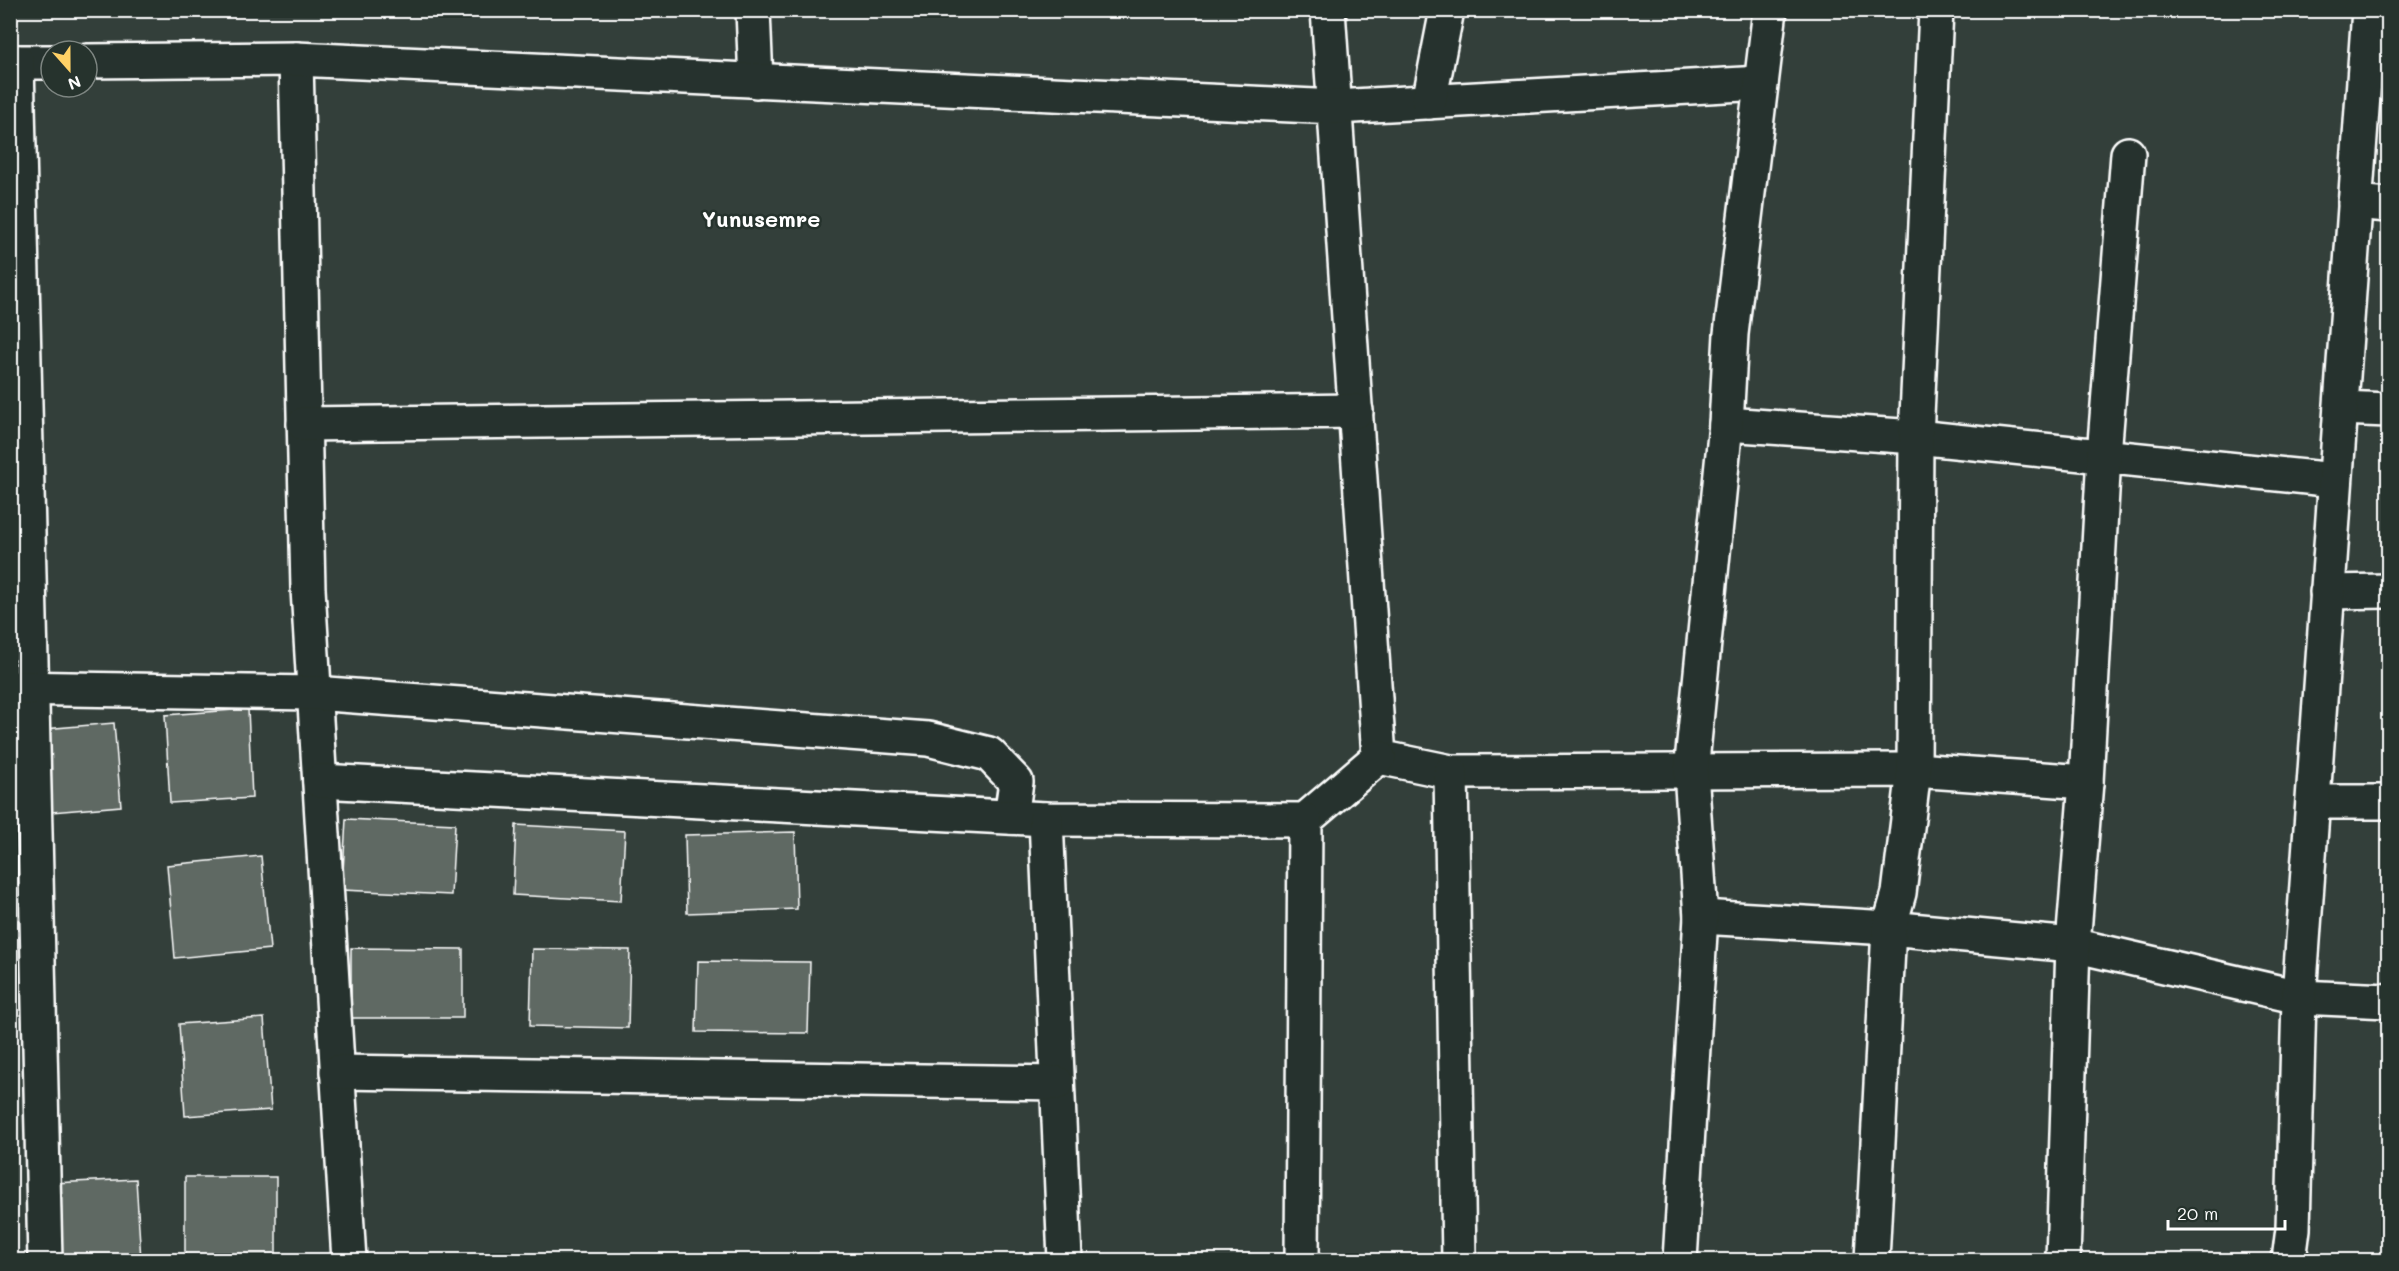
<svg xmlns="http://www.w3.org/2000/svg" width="2399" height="1271" viewBox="0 0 2399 1271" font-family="Mali,sans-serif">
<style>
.building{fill:#5f6964;stroke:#fff;stroke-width:1.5}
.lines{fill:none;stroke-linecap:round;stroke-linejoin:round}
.minor-casing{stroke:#fff;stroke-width:38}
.minor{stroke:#26332d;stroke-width:33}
.labels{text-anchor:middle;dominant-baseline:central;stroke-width:5;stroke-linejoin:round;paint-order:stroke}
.district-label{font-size:22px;font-weight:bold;fill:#fff;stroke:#26332d}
</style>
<rect width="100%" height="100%" fill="#333f3a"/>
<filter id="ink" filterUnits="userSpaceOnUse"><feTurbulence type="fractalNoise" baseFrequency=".0167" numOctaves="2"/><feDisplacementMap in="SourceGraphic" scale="12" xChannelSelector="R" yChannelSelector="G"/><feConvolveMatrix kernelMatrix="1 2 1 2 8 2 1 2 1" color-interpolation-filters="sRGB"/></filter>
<g filter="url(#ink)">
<g class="building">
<path d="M248,709L252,798L170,803L165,715Z"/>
<path d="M114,723L121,806L52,812L44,729Z"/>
<path d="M346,819L455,824L451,895L342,890Z"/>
<path d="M516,825L625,831L621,901L513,895Z"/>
<path d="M795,832L797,909L687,913L685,835Z"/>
<path d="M261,856L270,949L175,958L167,865Z"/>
<path d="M351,948L463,949V1018H351Z"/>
<path d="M532,949L630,950L628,1028L530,1026Z"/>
<path d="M698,961L810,962L808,1033L696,1032Z"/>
<path d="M264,1018L271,1110L185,1116L179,1024Z"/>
<rect x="185" y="1177" width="91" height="83"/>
<path d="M136,1179L141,1260H57L53,1183Z"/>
</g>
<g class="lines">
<defs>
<g id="minor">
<path d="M753,10L756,81"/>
<path d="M1328,10L1379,757L1451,772L1914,770L2086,782"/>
<path d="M296,59L308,589L349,1260"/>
<path d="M87,61L296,59L1336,107L1761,83"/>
<path d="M10,62H51"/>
<path d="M17,62L45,1260"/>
<path d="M1429,102L1447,10"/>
<path d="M2355,202L2388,205"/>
<path d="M2341,408L2388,410"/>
<path d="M304,424L1356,411"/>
<path d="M1726,424L1916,437L2335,480"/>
<path d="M2327,592L2388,591"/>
<path d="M10,688L314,693L928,739L989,754L1016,782L1011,817"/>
<path d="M1451,772L1459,1260"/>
<path d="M320,781L1046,819L1305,820L1379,757"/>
<path d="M2313,802H2388"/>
<path d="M1046,819L1065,1260"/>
<path d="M1701,917L1889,928L2073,945L2299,997L2388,1001"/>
<path d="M337,1072L1057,1083"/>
<path d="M1302,1260L1305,820"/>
<path d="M1680,1260L1701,917L1691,772L1726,424L1731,334L1770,10"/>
<path d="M1872,1260L1889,928L1899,893L1914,770L1916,437L1936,10"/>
<path d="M2063,1260L2073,945L2086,782L2104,455L2128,154"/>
<path d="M2289,1260L2293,1229L2299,997L2369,10"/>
</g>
</defs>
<use href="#minor" class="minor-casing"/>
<use href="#minor" class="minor"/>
</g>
</g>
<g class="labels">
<g class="district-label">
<text x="761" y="218">Yunusemre</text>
</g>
</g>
<rect width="2399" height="1271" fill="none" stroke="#26332d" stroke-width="36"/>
<rect x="18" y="18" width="2363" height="1235" fill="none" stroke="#fff" stroke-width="2" filter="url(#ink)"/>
<g transform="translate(69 69) rotate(159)"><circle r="28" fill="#26332d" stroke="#7d8581" stroke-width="1.5"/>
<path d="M0-4.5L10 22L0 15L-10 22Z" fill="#ffd166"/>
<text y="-9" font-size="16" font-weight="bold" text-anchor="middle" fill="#ffffff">N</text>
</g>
<path d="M2168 1220v9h117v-9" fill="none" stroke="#ffffff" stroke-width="3"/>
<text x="2177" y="1220" font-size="18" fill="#ffffff" stroke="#26332d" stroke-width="4.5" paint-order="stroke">20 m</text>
</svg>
